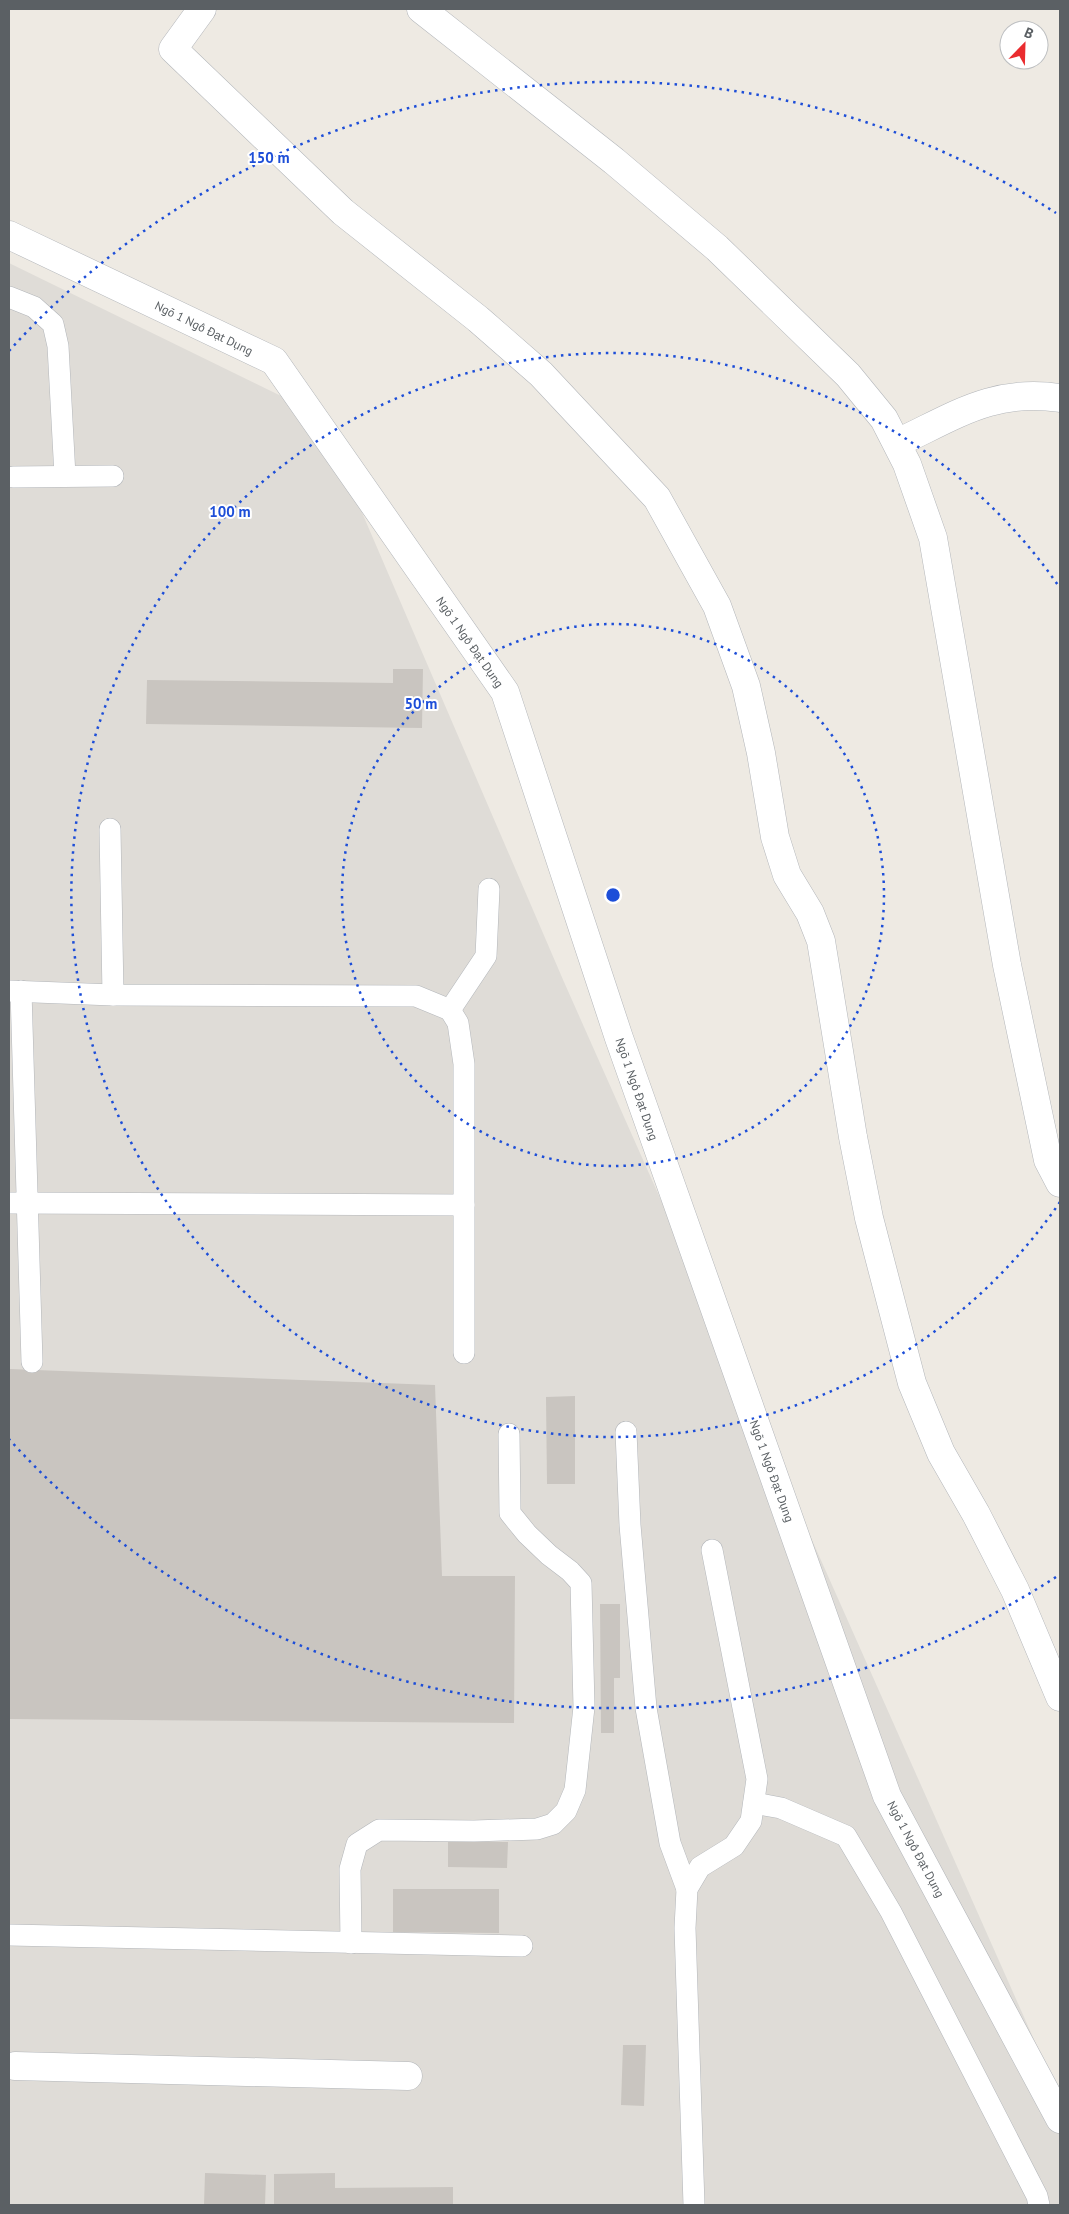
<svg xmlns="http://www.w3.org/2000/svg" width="1069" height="2214" viewBox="0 0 1069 2214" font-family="'PT Sans',sans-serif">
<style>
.industrial{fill:#dfdcd7}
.building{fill:#c9c5c0}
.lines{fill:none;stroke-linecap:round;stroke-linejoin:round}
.lane-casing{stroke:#b3b6ba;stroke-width:22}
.street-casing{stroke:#b3b6ba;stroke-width:29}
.lane{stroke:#fff;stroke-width:21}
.street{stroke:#fff;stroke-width:28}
.ring{fill:none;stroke:#1d4ed8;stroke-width:2.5;stroke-dasharray:2.5 5}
.labels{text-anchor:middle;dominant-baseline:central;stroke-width:4;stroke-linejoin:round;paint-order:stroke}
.street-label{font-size:12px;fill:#5b6064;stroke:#fff}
.centre{fill:#1d4ed8;stroke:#fff;stroke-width:2.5}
.ring-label{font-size:15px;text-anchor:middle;font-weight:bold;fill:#1d4ed8;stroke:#fff;stroke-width:4;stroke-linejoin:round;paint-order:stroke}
</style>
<rect width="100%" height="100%" fill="#eeeae3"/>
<path class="industrial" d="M9,263L320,415L564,982L1060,2098V2205H9Z"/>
<g class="building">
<path d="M393,669H423L422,728L146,724L147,680L393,683Z"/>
<path d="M9,1369L435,1385L442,1576H515L514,1723L9,1719Z"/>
<path d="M575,1396V1484H547L546,1397Z"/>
<path d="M600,1604H620V1678H614V1733H601Z"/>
<path d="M448,1842H508L507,1868L448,1867Z"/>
<path d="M393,1889H499V1933L393,1932Z"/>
<path d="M623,2045H646L644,2106L621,2105Z"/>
<path d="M205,2173L266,2175L265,2205H204Z"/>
<path d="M335,2173V2188L453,2187V2205H274V2174Z"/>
</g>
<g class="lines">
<defs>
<g id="lane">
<path d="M9,297L34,307L53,324L58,346L65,476"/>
<path d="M13,477L113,476"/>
<path d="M110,829L113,995"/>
<path d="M9,991L113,995L416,996L450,1010L458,1023L464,1064V1353"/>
<path d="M21,991L32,1362"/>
<path d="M450,1010L486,956L489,889"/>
<path d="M9,1203L464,1205"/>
<path d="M626,1432L630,1525L646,1708L670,1843L687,1889"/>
<path d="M754,1803L781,1808L846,1836L891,1912L1037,2196L1039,2205"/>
<path d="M9,1935L522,1946"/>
<path d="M351,1943L350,1869L357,1844L379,1830L474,1831L537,1829L553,1824L566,1811L575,1790L584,1707L581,1583L570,1571L549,1555L527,1534L510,1513L509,1434"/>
<path d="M694,2205L685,1928L687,1889L700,1867L734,1846L751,1821L757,1779L712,1550"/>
</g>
<g id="street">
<path d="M202,9L173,49L343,212L478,319L541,374L657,498L717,606L746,686L761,753L775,837L787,875L810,913L821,941L853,1137L869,1218L912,1383L941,1453L976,1514L1015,1590L1060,1697"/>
<path d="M421,9L614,161L717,248L848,375L884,419L907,464L933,538L1007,965L1048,1160L1060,1183"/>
<path d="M9,235L274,361L505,692L619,1038L887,1796L1060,2119"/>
<path d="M897,443C955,416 993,388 1060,398"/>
<path d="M15,2066L408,2076"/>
</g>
</defs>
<use href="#lane" class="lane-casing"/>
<use href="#street" class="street-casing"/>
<use href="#lane" class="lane"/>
<use href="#street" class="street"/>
</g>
<g class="ring">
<circle cx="613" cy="895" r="271"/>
<path d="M1060 1202A542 542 0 1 1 1060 588"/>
<path d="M1056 1577A813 813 0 0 1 9 1439M9 351A813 813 0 0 1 1056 213"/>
</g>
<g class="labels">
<g class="street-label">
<text transform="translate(204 328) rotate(26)">Ngõ 1 Ngô Đạt Dụng</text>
<text transform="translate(470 642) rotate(55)">Ngõ 1 Ngô Đạt Dụng</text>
<text transform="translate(637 1089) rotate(71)">Ngõ 1 Ngô Đạt Dụng</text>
<text transform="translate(772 1471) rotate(70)">Ngõ 1 Ngô Đạt Dụng</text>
<text transform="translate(916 1849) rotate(62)">Ngõ 1 Ngô Đạt Dụng</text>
</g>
</g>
<circle cx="613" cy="895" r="8" class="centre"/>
<g class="ring-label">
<text x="269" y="163">150 m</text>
<text x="230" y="517">100 m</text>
<text x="421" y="709">50 m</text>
</g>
<rect width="1069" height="2214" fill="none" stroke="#5b6064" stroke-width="20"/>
<g transform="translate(1024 45) rotate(23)"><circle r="24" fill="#ffffff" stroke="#bdbfc1"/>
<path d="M0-4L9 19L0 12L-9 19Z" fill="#ea2c2f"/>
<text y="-8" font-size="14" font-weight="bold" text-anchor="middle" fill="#5b6064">B</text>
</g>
</svg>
